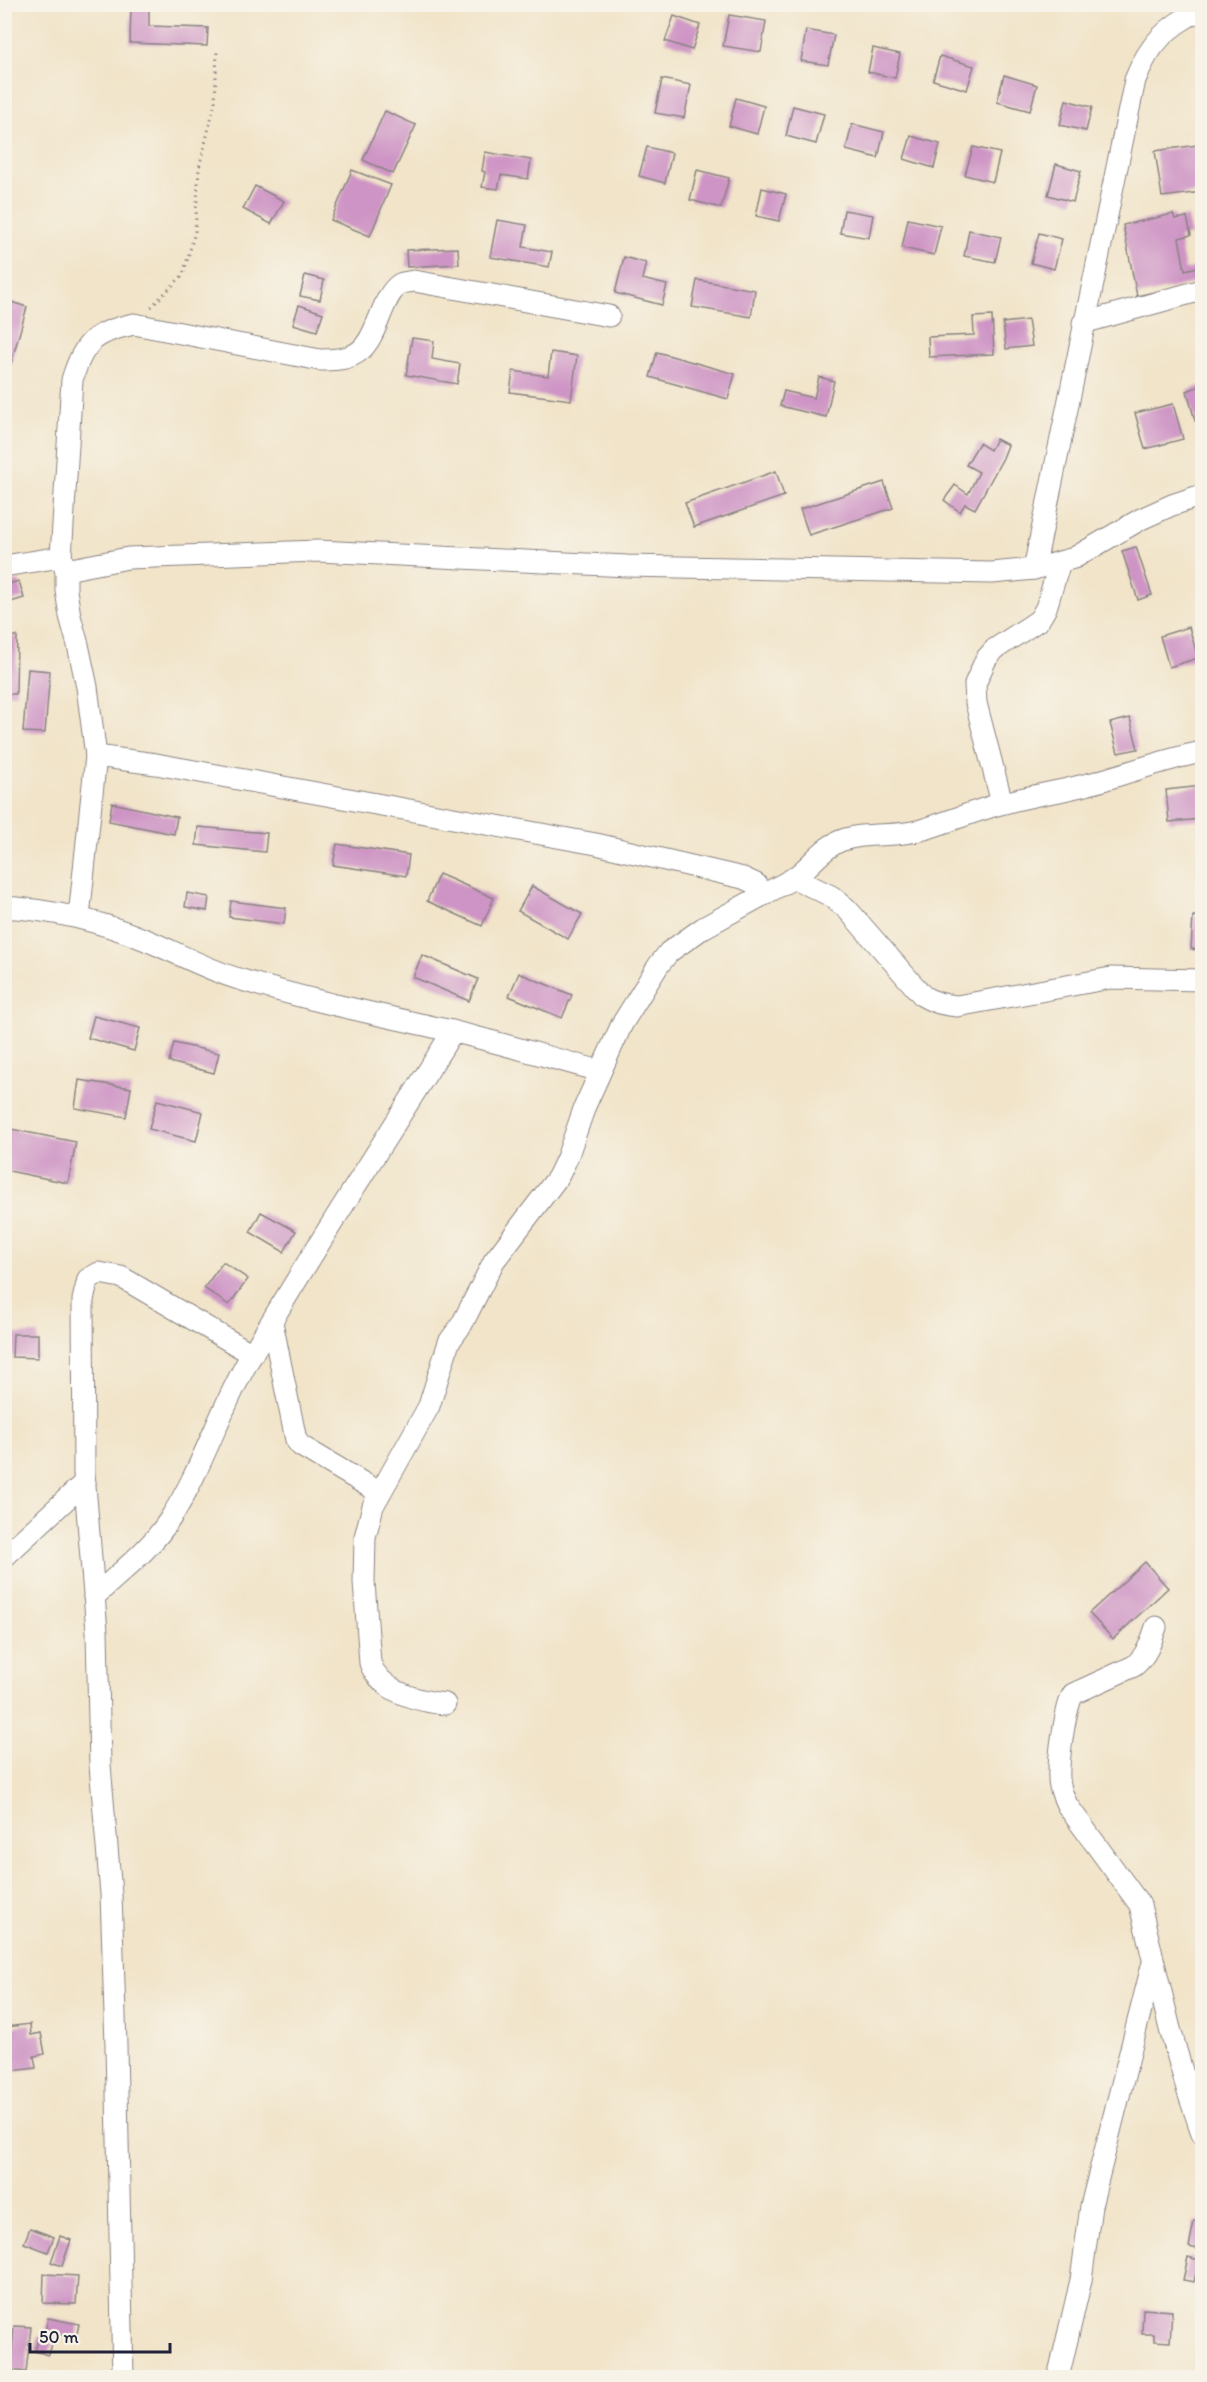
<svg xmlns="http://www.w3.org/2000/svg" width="1207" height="2382" viewBox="0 0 1207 2382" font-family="Itim,sans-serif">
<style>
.building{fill:#ce94c5}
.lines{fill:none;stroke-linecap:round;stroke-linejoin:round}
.minor-casing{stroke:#8a8382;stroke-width:23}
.path{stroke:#8a8382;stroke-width:3;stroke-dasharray:1.5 4.5;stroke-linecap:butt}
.minor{stroke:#fff;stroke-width:21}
</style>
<rect width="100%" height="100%" fill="#f7f3e8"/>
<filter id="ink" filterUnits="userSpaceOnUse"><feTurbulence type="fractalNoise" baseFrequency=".0167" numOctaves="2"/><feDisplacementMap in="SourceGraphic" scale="12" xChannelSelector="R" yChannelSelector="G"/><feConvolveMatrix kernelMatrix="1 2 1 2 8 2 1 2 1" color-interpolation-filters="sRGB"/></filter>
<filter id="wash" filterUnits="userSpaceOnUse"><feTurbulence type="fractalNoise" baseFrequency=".008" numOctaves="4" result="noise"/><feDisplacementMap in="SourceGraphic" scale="24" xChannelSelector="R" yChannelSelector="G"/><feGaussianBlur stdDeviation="1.35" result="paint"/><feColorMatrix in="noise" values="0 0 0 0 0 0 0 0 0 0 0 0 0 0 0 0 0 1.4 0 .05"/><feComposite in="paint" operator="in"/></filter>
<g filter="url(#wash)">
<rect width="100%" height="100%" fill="#f1e4c9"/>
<g id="blocks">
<g class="building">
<path d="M131,4H149V26L208,28L207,46L130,43Z"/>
<path d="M729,15L766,21L761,52L723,46Z"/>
<path d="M674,16L700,25L692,50L665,41Z"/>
<path d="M806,30L834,35L828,65L801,61Z"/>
<path d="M873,48L900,54L895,78L868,72Z"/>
<path d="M940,56L974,66L967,90L933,80Z"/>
<path d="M1004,75L1037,85L1030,111L997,102Z"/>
<path d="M662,79L691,85L684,118L655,113Z"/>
<path d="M736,98L764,106L757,134L729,126Z"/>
<path d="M1066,100L1092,107L1086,131L1060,125Z"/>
<path d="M793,106L824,114L816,144L786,136Z"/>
<path d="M385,111L416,125L393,174L363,160Z"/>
<path d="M852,124L884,132L878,158L846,150Z"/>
<path d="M911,136L940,144L934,168L904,159Z"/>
<path d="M1197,145L1202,192L1162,197L1155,151Z"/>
<path d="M647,147L672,153L665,183L639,176Z"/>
<path d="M973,147L1000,153L993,182L965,175Z"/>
<path d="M485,152L531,160L528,179L501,175L498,189L482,187L485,172L482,171Z"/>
<path d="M1056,164L1081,171L1073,202L1048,195Z"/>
<path d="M352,170L391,185L370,236L331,220Z"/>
<path d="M697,170L729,178L721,208L690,200Z"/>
<path d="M255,186L284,201L271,224L243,209Z"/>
<path d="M762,188L786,194L779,221L756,216Z"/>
<path d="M844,210L873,215L869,238L840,233Z"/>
<path d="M1173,214L1175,219L1187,217L1191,235L1179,238L1185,270L1202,266V281L1137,296L1123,225Z"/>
<path d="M908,219L941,226L934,255L902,248Z"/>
<path d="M497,220L527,225L523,247L552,252L549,267L490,257Z"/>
<path d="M969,230L1001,237L995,262L964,256Z"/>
<path d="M1039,233L1062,239L1054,269L1031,263Z"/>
<path d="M458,248L459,264L407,267L406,250Z"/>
<path d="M624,257L646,263L642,279L667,285L662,305L615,293Z"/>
<path d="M305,275L324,280L320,300L300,296Z"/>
<path d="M697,280L755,290L751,317L692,307Z"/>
<path d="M5,300L27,307L5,384Z"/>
<path d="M299,305L323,313L317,331L293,324Z"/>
<path d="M992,316L994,354L929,357L928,337L974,335L973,317Z"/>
<path d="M1028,320L1032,346L1006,349L1003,323Z"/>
<path d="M412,338L434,341L432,359L460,364L457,384L406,375Z"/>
<path d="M551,352L577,356L571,400L510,392L513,371L548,376Z"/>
<path d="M657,352L735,374L728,399L650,377Z"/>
<path d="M819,377L834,381L826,417L780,406L784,391L814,398Z"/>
<path d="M1202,385V422L1199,423L1198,421H1195L1187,391Z"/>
<path d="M1173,404L1183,439L1145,449L1135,413Z"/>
<path d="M996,439L1008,445L1003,458L975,509L965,504L960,512L944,500L955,485L968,494L979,472L966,465L979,443L990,450Z"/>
<path d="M776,471L784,496L694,527L685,503Z"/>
<path d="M884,482L893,508L809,535L800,509Z"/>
<path d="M1136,547L1152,595L1138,600L1122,551Z"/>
<path d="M19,581L24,598L4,604V585Z"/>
<path d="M1189,627L1198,658L1169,667L1160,636Z"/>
<path d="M5,636H17L16,694H4Z"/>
<path d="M28,669L50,671L45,733L23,732Z"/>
<path d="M1202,685V706L1201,707L1198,686Z"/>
<path d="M1130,718L1138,749L1118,753L1110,723Z"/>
<path d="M1202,786V819L1169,822L1166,790Z"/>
<path d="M112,803L177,817L174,834L109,821Z"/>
<path d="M198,827L267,833L265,852L196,845Z"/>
<path d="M337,844L409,855L406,876L333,865Z"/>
<path d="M439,874L494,898L482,926L427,901Z"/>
<path d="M532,886L582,914L568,939L518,911Z"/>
<path d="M187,893L209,897L207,911L185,907Z"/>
<path d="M231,901L286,908L284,924L229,917Z"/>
<path d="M1193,916L1202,917V950L1191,949Z"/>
<path d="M422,955L478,979L469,1001L413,977Z"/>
<path d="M519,973L572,995L562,1018L509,996Z"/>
<path d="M94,1016L140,1028L134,1051L88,1038Z"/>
<path d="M174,1043L219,1053L214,1073L169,1062Z"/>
<path d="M79,1080L131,1088L126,1117L75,1108Z"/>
<path d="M157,1100L203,1112L196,1141L149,1129Z"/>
<path d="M6,1128L76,1142L68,1183L4,1170Z"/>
<path d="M261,1212L296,1231L284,1252L250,1232Z"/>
<path d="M223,1262L248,1279L229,1305L204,1288Z"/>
<path d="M13,1334H38V1358L12,1357Z"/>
<path d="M1145,1562L1168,1588L1113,1639L1089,1613Z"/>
<path d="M30,2024L31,2035L41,2033L45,2054L34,2056L36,2068L12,2071L6,2027Z"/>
<path d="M1194,2221L1202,2222V2250L1189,2247Z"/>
<path d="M30,2228L54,2237L48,2252L24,2243Z"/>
<path d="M60,2236L71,2240L62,2266L51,2262Z"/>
<path d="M1188,2257L1199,2260L1194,2282L1183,2280Z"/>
<path d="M44,2274L78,2276L76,2304L43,2303Z"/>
<path d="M1143,2309L1172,2311L1170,2342L1154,2341V2334H1142Z"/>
<path d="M48,2318L79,2324L76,2338L45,2332Z"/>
<path d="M14,2326L31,2327L26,2372L10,2370Z"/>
<path d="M39,2336L53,2340L49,2355L35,2351Z"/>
</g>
</g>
</g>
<g filter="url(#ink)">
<use href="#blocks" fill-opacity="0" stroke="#8a8382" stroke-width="1.5"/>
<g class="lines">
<defs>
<g id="minor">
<path d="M1083,323L1202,290"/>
<path d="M61,557L72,380C83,342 95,332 134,324L320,360C331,360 343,360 353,355C378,345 380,296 400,284C403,282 410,282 414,281L609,316"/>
<path d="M4,566L61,557L66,570L128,558L318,551L627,566L992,573L1034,569L1074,558L1141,519L1172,505L1202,495"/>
<path d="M1034,569L1135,80C1149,44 1167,26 1202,9"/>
<path d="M66,570V590L70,616L78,645L87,687L96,756L79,917"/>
<path d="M96,756L156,764L596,844L743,878L756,884L764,895"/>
<path d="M1002,803L976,703L975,684L986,659L995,649L1039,620L1046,608L1060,562"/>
<path d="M794,878L831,896L847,909L923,996C934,1003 944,1005 957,1006L1111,978L1202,980"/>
<path d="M4,907C54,910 100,921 146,940C178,953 209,971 242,980C311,1001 381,1015 451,1031C501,1043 551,1058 600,1071"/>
<path d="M272,1322L296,1440L301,1446L380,1493"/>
<path d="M4,1557L85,1482"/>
<path d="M94,1597C120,1572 151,1549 170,1519C203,1468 220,1408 251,1356C315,1246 386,1140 453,1031"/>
<path d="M1156,1627C1151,1642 1147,1655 1134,1666L1073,1694C1065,1709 1058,1760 1059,1778C1059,1787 1063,1796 1067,1805L1140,1905L1170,2029L1188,2092L1202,2133"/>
<path d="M445,1704C418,1701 381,1692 370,1663L364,1582L365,1537L373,1506L429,1406L449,1342L462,1324L494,1261L558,1177L567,1158L585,1106L622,1024L658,966L669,952L703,928L794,878C810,867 822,848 840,841C866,831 894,838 921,830C949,822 976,810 1004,803C1037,794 1073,790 1106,779C1140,769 1167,759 1202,752"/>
<path d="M123,2378L116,2045L111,1894L100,1765L97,1631L84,1473L83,1300L88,1279L99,1273L121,1277L252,1354"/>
<path d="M1058,2378L1081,2280L1091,2206L1152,1966"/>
</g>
</defs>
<use href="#minor" class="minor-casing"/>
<path class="path" d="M151,307L183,275L195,232L199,168L215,103L217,50"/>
<use href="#minor" class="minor"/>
</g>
</g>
<rect width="1207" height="2382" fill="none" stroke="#f7f3e8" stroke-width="24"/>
<path d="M30 2343v9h140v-9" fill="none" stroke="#22223b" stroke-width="3"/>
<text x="39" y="2343" font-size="18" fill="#22223b" stroke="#f7f3e8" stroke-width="4.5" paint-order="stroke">50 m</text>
</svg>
